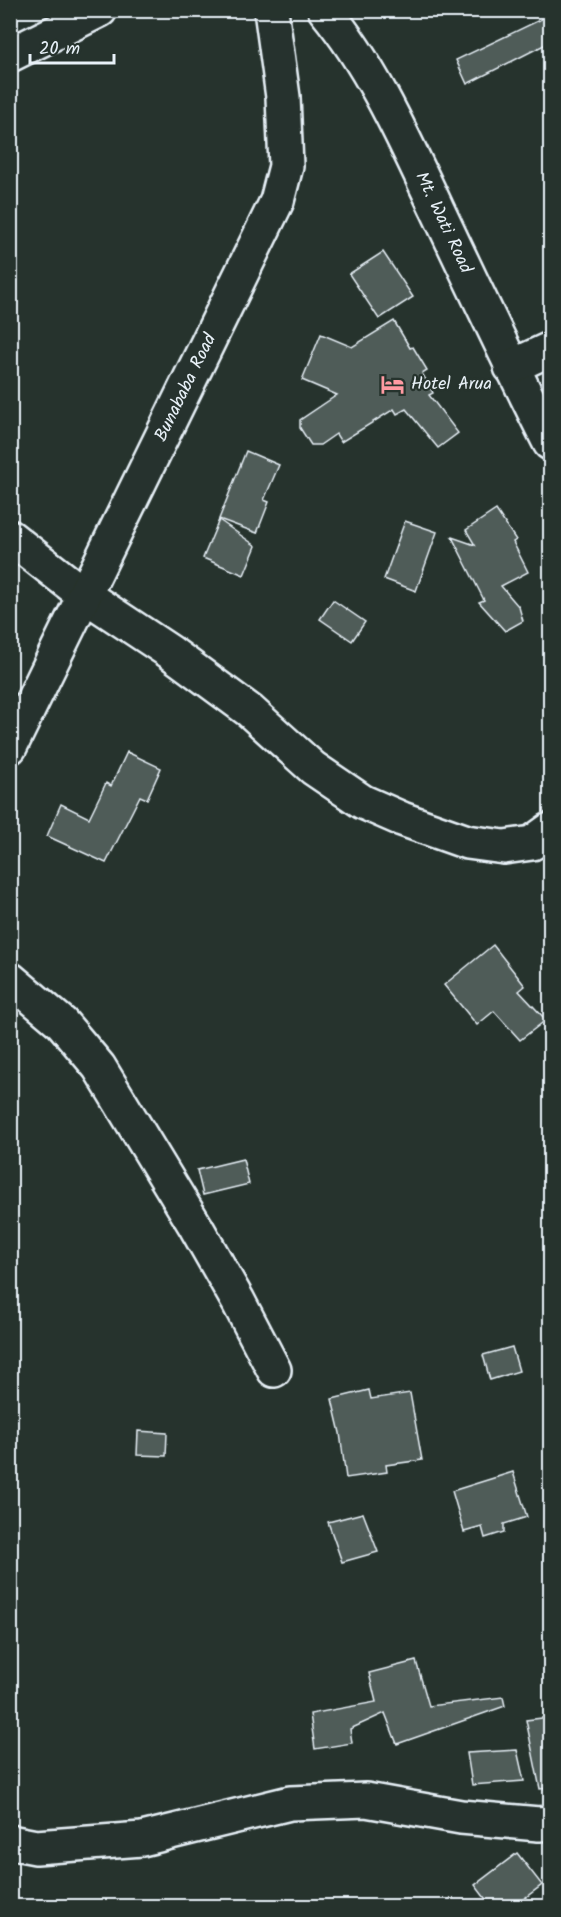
<svg xmlns="http://www.w3.org/2000/svg" width="561" height="1917" viewBox="0 0 561 1917" font-family="Kalam,sans-serif">
<style>
.building{fill:#505c59;stroke:#e8f1f8;stroke-width:1.5}
.lines{fill:none;stroke-linecap:round;stroke-linejoin:round}
.minor-casing{stroke:#e8f1f8;stroke-width:38}
.minor{stroke:#26332d;stroke-width:33}
.labels{text-anchor:middle;dominant-baseline:central;stroke-width:4.5;stroke-linejoin:round;paint-order:stroke}
.street-label{font-size:18px;fill:#e8f1f8;stroke:#26332d}
.poi-label{font-size:18px;fill:#e8f1f8;stroke:#26332d;text-anchor:start}
</style>
<rect width="100%" height="100%" fill="#26332d"/>
<filter id="ink" filterUnits="userSpaceOnUse"><feTurbulence type="fractalNoise" baseFrequency=".0167" numOctaves="2"/><feDisplacementMap in="SourceGraphic" scale="12" xChannelSelector="R" yChannelSelector="G"/><feConvolveMatrix kernelMatrix="1 2 1 2 8 2 1 2 1" color-interpolation-filters="sRGB"/></filter>
<g filter="url(#ink)">
<g class="building">
<path d="M550,15V42L467,84L456,60Z"/>
<path d="M383,252L413,297L379,319L349,274Z"/>
<path d="M394,321L410,348L413,347L427,370L422,373L433,393L429,395L458,433L438,448L406,409L397,414L394,409L341,442L336,434L320,445H311L300,428V420L337,395L302,380L321,334L352,347Z"/>
<path d="M246,451L279,465L264,500L269,502L257,533L219,519Z"/>
<path d="M496,510L516,540L513,542L528,572L501,586L519,607L523,621L505,631L479,602L484,600L452,537L475,545L466,530Z"/>
<path d="M219,520L256,546L244,575L203,558Z"/>
<path d="M405,521L437,532L416,591L384,579Z"/>
<path d="M333,600L365,622L352,641L320,619Z"/>
<path d="M127,752L161,768L147,799L140,796L106,863L47,836L61,804L89,818L106,783L111,786Z"/>
<path d="M493,945L525,986L519,991L546,1020L520,1040L494,1011L477,1025L444,985Z"/>
<path d="M243,1159L249,1184L203,1195L197,1170Z"/>
<path d="M512,1347L519,1371L490,1380L483,1355Z"/>
<path d="M369,1390L371,1399L410,1393L422,1460L386,1465L387,1472L346,1478L340,1433L332,1399Z"/>
<path d="M138,1431L167,1433L166,1456L137,1455Z"/>
<path d="M513,1472L527,1517L504,1524V1532L485,1538L482,1527L464,1532L452,1491Z"/>
<path d="M363,1513L378,1552L342,1562L328,1522Z"/>
<path d="M416,1661L429,1706L503,1697L505,1706L397,1744L385,1713L350,1729L352,1743L315,1749L310,1714L376,1702L369,1673Z"/>
<path d="M550,1717V1788L540,1789L526,1720Z"/>
<path d="M517,1750L524,1781L472,1785L467,1753Z"/>
<path d="M517,1853L542,1885L514,1906H491L475,1885Z"/>
</g>
<g class="lines">
<defs>
<g id="minor">
<path id="s1" d="M325,10C373,68 405,141 437,209C474,287 511,366 550,443"/>
<path d="M10,55L100,10"/>
<path d="M511,367L550,349"/>
<path d="M10,537L84,595L170,652L250,711L313,768L363,802L402,819L467,842L504,847L532,843L550,830"/>
<path id="s2" d="M10,747L277,201L286,166L283,97L271,10"/>
<path d="M10,979L62,1023L99,1067L196,1227L238,1301L274,1370"/>
<path d="M10,1842L36,1847L142,1839L290,1803L366,1800L461,1817L539,1824L550,1823"/>
</g>
</defs>
<use href="#minor" class="minor-casing"/>
<use href="#minor" class="minor"/>
</g>
</g>
<defs>
<symbol id="hotel-bare" viewBox="-9 -9 18 18"><path d="M-6-4.5h1.5V1H6V5H4.5V3h-9V5H-6ZM-4 0a1.8 1.8 0 1 1 3.6 0ZM.5 0V-2.5h3Q6-2.5 6 0Z" fill="#ff9aa2" stroke="#26332d" stroke-width="2.5" paint-order="stroke"/></symbol>
</defs>
<g fill-rule="evenodd">
<use href="#hotel-bare" x="376" y="368" width="33" height="33"/>
</g>
<g class="labels">
<g class="street-label">
<text stroke="none"><textPath href="#s1" startOffset="244">Mt. Wati Road</textPath></text>
<text stroke="none"><textPath href="#s2" startOffset="400">Bunababa Road</textPath></text>
</g>
<g class="poi-label">
<text x="411" y="384">Hotel Arua</text>
</g>
</g>
<rect width="561" height="1917" fill="none" stroke="#26332d" stroke-width="36"/>
<rect x="18" y="18" width="525" height="1881" fill="none" stroke="#e8f1f8" stroke-width="2" filter="url(#ink)"/>
<path d="M30 54v9h84v-9" fill="none" stroke="#e8f1f8" stroke-width="3"/>
<text x="39" y="54" font-size="18" fill="#e8f1f8" stroke="#26332d" stroke-width="4.5" paint-order="stroke">20 m</text>
</svg>
